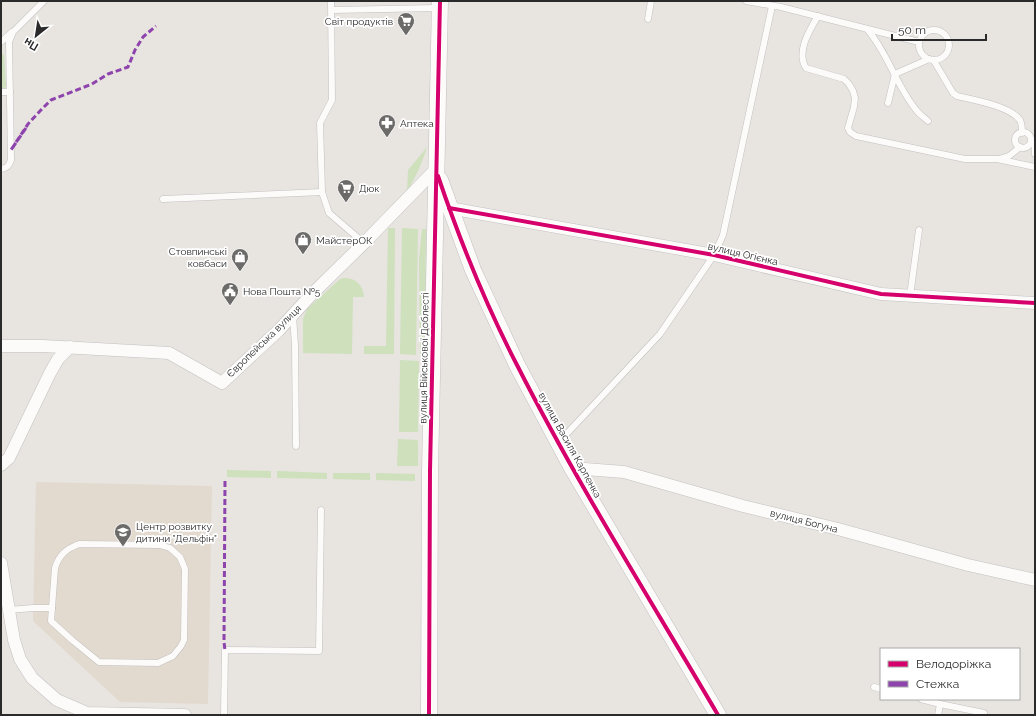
<svg xmlns="http://www.w3.org/2000/svg" width="1036" height="716" viewBox="0 0 1036 716" font-family="Raleway,sans-serif">
<style>
.education{fill:#e2dacf}
.green{fill:#cee0bc}
.lines{fill:none;stroke-linecap:round;stroke-linejoin:round}
.service-casing{stroke:#c2c1c1;stroke-width:7}
.minor-casing{stroke:#c2c1c1;stroke-width:13}
.tertiary-casing{stroke:#c2c1c1;stroke-width:17}
.service{stroke:#fcfbfa;stroke-width:6}
.minor{stroke:#fcfbfa;stroke-width:12}
.tertiary{stroke:#fcfbfa;stroke-width:16}
.quiet{stroke:#8e44ad;stroke-width:3;stroke-dasharray:6 3;stroke-linecap:butt}
.cycleway-casing{stroke:#fff;stroke-width:6}
.cycleway{stroke:#d6006c;stroke-width:4}
.labels{text-anchor:middle;dominant-baseline:central;stroke-width:3.5;stroke-linejoin:round;paint-order:stroke}
.poi-label{font-size:10px;fill:#2a2a2a;stroke:#fff;text-anchor:start}
.street-label{font-size:10px;fill:#2a2a2a;stroke:#fff}
</style>
<rect width="100%" height="100%" fill="#e8e4e0"/>
<path class="education" d="M36,482L212,486L208,704L120,702L33,621Z"/>
<g class="green">
<path d="M1,52L4,55L6,86L3,90H1Z"/>
<path d="M427,147C422,163 416,177 407,191L408,170Z"/>
<path d="M388,228H395L394,354H364V346H386Z"/>
<path d="M402,228L418,229L416,355L400,354Z"/>
<path d="M422,229H426L425,355H420L419,259Z"/>
<path d="M344,278C356,278 363,285 364,297H353L352,354L303,353V319L307,309L340,279Z"/>
<path d="M400,360L419,361L418,432H399Z"/>
<path d="M398,439L418,440V466H397Z"/>
<path d="M227,470L271,471V478L227,477Z"/>
<path d="M277,471L327,473V479L277,478Z"/>
<path d="M333,473H370V480L333,479Z"/>
<path d="M376,473L415,474V481L376,480Z"/>
</g>
<g class="lines">
<defs>
<g id="service">
<path d="M331,1L332,100L320,123L322,192L329,213L364,243"/>
<path d="M746,1L781,7L919,42"/>
<path d="M332,10L438,8"/>
<path d="M818,16C809,31 796,52 806,68L844,79L849,84L853,91L855,98L854,107L848,128L850,132L856,136L965,159H997L1035,167"/>
<path d="M648,19L651,1"/>
<path d="M867,29C888,53 896,86 917,111C920,115 925,118 928,121"/>
<circle cx="934" cy="45" r="15"/>
<path d="M1,42L12,32"/>
<path d="M934,61L953,93L957,96C974,100 1010,106 1020,120C1022,124 1022,128 1022,133"/>
<path d="M1,92H10"/>
<path d="M888,103L895,74L929,59"/>
<circle cx="1023" cy="140" r="8"/>
<path d="M1034,140L1035,154"/>
<path d="M999,159L1009,156L1020,147"/>
<path d="M1,169C7,168 9,166 11,160L9,42L13,32L44,1"/>
<path d="M163,199L322,192"/>
<path d="M910,296L919,230"/>
<path d="M293,316L295,345L296,446"/>
<path d="M559,442L660,334L714,255L723,235L772,6"/>
<path d="M79,544L160,545L170,548L180,557L185,569L184,640L181,646L173,656L158,663L99,662L72,640L51,621L55,568C59,555 66,549 79,544Z"/>
<path d="M9,610L33,608H52"/>
<path d="M874,687L881,689"/>
<path d="M921,699L940,704L938,715"/>
<path d="M940,704L984,713"/>
<path d="M224,715L225,650L319,651L321,510"/>
</g>
<g id="minor">
<path d="M449,208L714,255L881,294L1035,303"/>
<path d="M1,346H43L169,353L222,383L279,330L311,295L364,243L436,169"/>
<path d="M1,465L9,458L50,373L58,359L70,347"/>
<path d="M572,468L624,472L743,506L838,529L968,565L1035,580"/>
<path d="M1,563L14,640L20,659L32,678L57,700L87,713L185,715"/>
</g>
<g id="tertiary">
<path d="M440,180L473,270L517,365L572,468L718,715"/>
<path d="M429,715L430,471L440,1"/>
</g>
</defs>
<use href="#service" class="service-casing"/>
<use href="#minor" class="minor-casing"/>
<use href="#tertiary" class="tertiary-casing"/>
<use href="#service" class="service"/>
<use href="#minor" class="minor"/>
<use href="#tertiary" class="tertiary"/>
<g class="quiet">
<path d="M26,128L11,150L28,124L40,111L51,100L92,84L108,74L128,67L135,50L143,37L156,26"/>
<path d="M225,481L224,642L225,650"/>
</g>
<defs>
<g id="cycleway">
<path d="M438,176C460,241 486,305 517,365C578,485 650,599 718,715"/>
<path d="M449,208L714,255L881,294L1035,303"/>
<path d="M429,715L430,471L440,1"/>
</g>
</defs>
<use href="#cycleway" class="cycleway-casing"/>
<use href="#cycleway" class="cycleway"/>
</g>
<defs>
<symbol id="supermarket-pin" viewBox="-11 -11 22 30"><path d="M0 17L-7.5 6A9.5 9.5 0 1 1 7.5 6Z" fill="#6c6b6a" stroke="#fff"/><path d="M-6-5.5h2.5l.6 2H6L4.5 2H-2.5L-4.4-4H-6ZM-1.5 3.2a1.3 1.3 0 1 0 .1 0ZM3 3.2a1.3 1.3 0 1 0 .1 0Z" fill="#fff"/></symbol>
<symbol id="pharmacy-pin" viewBox="-11 -11 22 30"><path d="M0 17L-7.5 6A9.5 9.5 0 1 1 7.5 6Z" fill="#6c6b6a" stroke="#fff"/><path d="M-2-6h4v4h4v4h-4v4h-4v-4h-4v-4h4Z" fill="#fff"/></symbol>
<symbol id="shop-pin" viewBox="-11 -11 22 30"><path d="M0 17L-7.5 6A9.5 9.5 0 1 1 7.5 6Z" fill="#6c6b6a" stroke="#fff"/><path d="M-5-2.5h2.3a2.7 3.5 0 0 1 5.4 0H5L5.5 6h-11ZM-1.5-2.5h3a1.5 2.3 0 0 0-3 0Z" fill="#fff"/></symbol>
<symbol id="civic-pin" viewBox="-11 -11 22 30"><path d="M0 17L-7.5 6A9.5 9.5 0 1 1 7.5 6Z" fill="#6c6b6a" stroke="#fff"/><path d="M-.6-6.5H3V-4.5H.6V-3L4-1V1h2V6H-6V1h2V-1L-.6-3ZM-1.2 2.5V6h2.4V2.5Z" fill="#fff"/></symbol>
<symbol id="school-pin" viewBox="-11 -11 22 30"><path d="M0 17L-7.5 6A9.5 9.5 0 1 1 7.5 6Z" fill="#6c6b6a" stroke="#fff"/><path d="M0-5L7-2L0 1L-7-2ZM-4 1L0 2.5L4 1V4Q0 6-4 4Z" fill="#fff"/></symbol>
</defs>
<g fill-rule="evenodd">
<use href="#supermarket-pin" x="396" y="11" width="20" height="27"/>
<use href="#pharmacy-pin" x="377" y="113" width="20" height="27"/>
<use href="#supermarket-pin" x="336" y="178" width="20" height="27"/>
<use href="#shop-pin" x="293" y="230" width="20" height="27"/>
<use href="#shop-pin" x="230" y="247" width="20" height="27"/>
<use href="#civic-pin" x="220" y="281" width="20" height="27"/>
<use href="#school-pin" x="113" y="522" width="20" height="27"/>
</g>
<g class="labels">
<g class="poi-label">
<text x="393" y="21" text-anchor="end">Світ продуктів</text>
<text x="400" y="123">Аптека</text>
<text x="359" y="188">Дюк</text>
<text x="316" y="240">МайстерОК</text>
<text x="227" y="251" text-anchor="end">Стовпинські<tspan x="227" dy="12">ковбаси</tspan></text>
<text x="243" y="291">Нова Пошта №5</text>
<text x="136" y="526">Центр розвитку<tspan x="136" dy="12">дитини "Дельфін"</tspan></text>
</g>
<g class="street-label">
<text transform="translate(743 254) rotate(13)">вулиця Огієнка</text>
<text transform="translate(264 341) rotate(-44)">Європейська вулиця</text>
<text transform="translate(424 358) rotate(-89)">вулиця Військової Доблесті</text>
<text transform="translate(570 445) rotate(61)">вулиця Василя Карпенка</text>
<text transform="translate(804 521) rotate(14)">вулиця Богуна</text>
</g>
</g>
<rect width="1036" height="716" fill="none" stroke="#2a2a2a" stroke-width="4"/>
<rect x="880" y="648" width="140" height="52" fill="#ffffff" stroke="#aaaaaa"/>
<rect x="888" y="661" width="20" height="6" fill="#d6006c" stroke="#aaaaaa"/>
<text x="916" y="668" font-size="12" fill="#2a2a2a">Велодоріжка</text>
<rect x="888" y="681" width="20" height="6" fill="#8e44ad" stroke="#aaaaaa"/>
<text x="916" y="688" font-size="12" fill="#2a2a2a">Стежка</text>
<g transform="translate(36 36) rotate(210)" stroke="#ffffff" stroke-width="3" paint-order="stroke">
<path d="M0-3L7 15L0 10L-7 15Z" fill="#2a2a2a"/>
<text y="-6" font-size="11" font-weight="bold" text-anchor="middle" fill="#2a2a2a">Пн</text>
</g>
<path d="M892 34v6h94v-6" fill="none" stroke="#2a2a2a" stroke-width="2"/>
<text x="898" y="34" font-size="12" fill="#2a2a2a" stroke="#ffffff" stroke-width="3" paint-order="stroke">50 m</text>
</svg>
